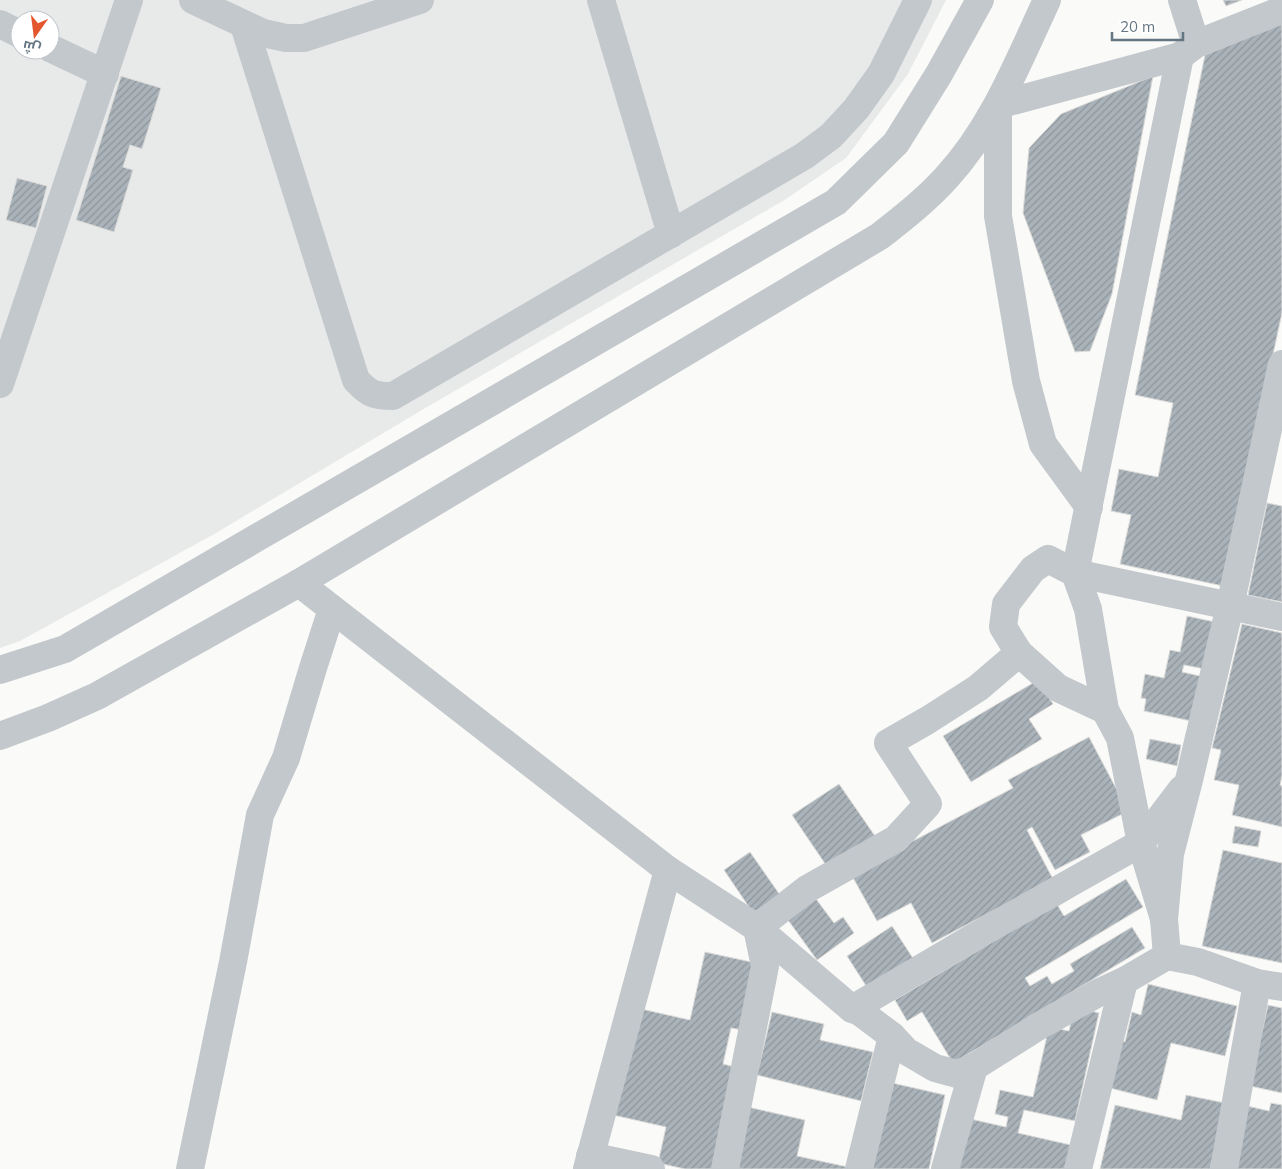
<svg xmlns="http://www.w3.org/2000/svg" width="1282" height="1169" viewBox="0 0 1282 1169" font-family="Mulish,Cairo,sans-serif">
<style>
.built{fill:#e8e9e9;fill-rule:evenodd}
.building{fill:url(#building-hatch);stroke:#dcdcda}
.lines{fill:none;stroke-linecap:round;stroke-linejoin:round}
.minor{stroke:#c3c8cc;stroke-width:28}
</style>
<defs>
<pattern id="building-hatch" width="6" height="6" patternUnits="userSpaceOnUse" patternTransform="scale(1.25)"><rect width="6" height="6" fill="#aab3b9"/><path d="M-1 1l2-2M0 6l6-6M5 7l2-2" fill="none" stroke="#8e969c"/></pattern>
</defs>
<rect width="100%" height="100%" fill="#fafaf8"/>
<path class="built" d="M0,0H946L908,74L846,158L786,199L427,407L216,533L20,641L0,648ZM20,20H50V50H20Z"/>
<g class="building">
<path d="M1223,0H1242L1226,6Z"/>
<path d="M1282,23V313L1223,586L1120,564L1131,515L1111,511L1119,469L1158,477L1173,403L1135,395L1205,55Z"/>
<path d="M121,76L161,88L142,149L130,145L123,167L133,170L114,232L76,220Z"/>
<path d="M1153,76L1112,294L1090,351L1075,352L1023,213L1029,148L1061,114Z"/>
<path d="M17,178L47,186L36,228L6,220Z"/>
<path d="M1267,503L1282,506V602L1248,595Z"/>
<path d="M1187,616L1215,622L1205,669L1184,665L1182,672L1200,676L1191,721L1144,711L1146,699L1141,698L1145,674L1164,678L1170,650L1180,652Z"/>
<path d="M1242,624L1282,633V776L1280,785L1282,786V827L1232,815L1239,785L1214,780L1221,750L1212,748Z"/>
<path d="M1038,680L1053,704L1029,719L1042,739L971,782L943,736Z"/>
<path d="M1089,737L1128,811L1081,835L1090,852L1055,870L1032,827L1027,830L1053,879L932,943L911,903L877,921L851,874L1013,788L1008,780Z"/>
<path d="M1150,739L1181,745L1177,766L1146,759Z"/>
<path d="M839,784L875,836L828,868L792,815Z"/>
<path d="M1235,826L1261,831L1258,847L1232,843Z"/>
<path d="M1223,850L1282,863V963L1202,946Z"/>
<path d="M750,852L780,895L753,913L724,870Z"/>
<path d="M1126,879L1143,907L1025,978L1030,986L1047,976L1052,984L1074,971L1070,964L1132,927L1145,948L953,1063L922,1012L907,1021L895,1000L1083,888L1084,890L1058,906L1064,916Z"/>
<path d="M816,899L834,923L843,917L854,933L817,960L788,920Z"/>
<path d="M892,926L916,963L870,992L847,956Z"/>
<path d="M705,952L756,963L742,1030L731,1028L723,1064L735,1067L712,1169H685L658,1163L666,1127L613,1115L637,1008L690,1020Z"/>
<path d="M1148,984L1237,1006L1225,1056L1171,1043L1157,1100L1106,1087L1117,1040L1125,1042L1132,1012L1141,1015Z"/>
<path d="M1268,1005L1282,1008V1093L1250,1086Z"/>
<path d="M1074,1007L1099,1013L1075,1121L1024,1110L1018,1133L1071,1145L1066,1169H955L966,1118L1006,1127L1008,1117L995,1114L1000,1090L1033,1097L1049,1027L1069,1031Z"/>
<path d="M772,1012L824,1024L820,1040L873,1052L861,1101L757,1075Z"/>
<path d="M888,1082L945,1095L929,1169H868Z"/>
<path d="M1186,1095L1225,1103L1210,1169H1100L1115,1105L1181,1120Z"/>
<path d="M1271,1103L1282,1105V1169H1229L1243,1105L1269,1111Z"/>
<path d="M748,1107L805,1120L797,1156L848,1167V1169H734Z"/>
</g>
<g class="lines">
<g class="minor">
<path d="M193,0L263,33L286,38H304L420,0"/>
<path d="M601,0L671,234"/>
<path d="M1182,0L1196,44"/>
<path d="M0,24L20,34"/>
<path d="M244,25L356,380C369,394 374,396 393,396L804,156L831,136L856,109L881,74L918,0"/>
<path d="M50,48L105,74"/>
<path d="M1180,56L1075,573L1282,617"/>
<path d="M1282,364L1230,606L1189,780L1170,854L1164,919L1167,956L1198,962L1257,983L1282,987"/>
<path d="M0,384L129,0"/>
<path d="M1089,507L1043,444L1026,381L998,216V105L1180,56L1196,44L1282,10"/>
<path d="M299,583L668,870L757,928L765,966L725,1169"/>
<path d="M1019,653L1058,688L1105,710"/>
<path d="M0,670L65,649L836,202L896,143L939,74L980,0"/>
<path d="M0,736L48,718L97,696L299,583L880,236C903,218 926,200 946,178C993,127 1018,62 1047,0"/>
<path d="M1164,919L1141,843L1120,738L1105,710L1088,609L1075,573L1048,559L1033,569L1006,604L1003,627L1019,653L978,688L928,720L888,743L928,804L896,839L807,889L757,928L852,1009L860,1012L892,1036L906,1051L935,1068L957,1074L974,1067L1039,1026L1098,993L1124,981L1167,956"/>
<path d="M852,1009L974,937L1141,843L1182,789"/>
<path d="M590,1156L651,1169"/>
<path d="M190,1169L233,962L260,815L286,758L313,668L332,609"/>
<path d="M587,1169L668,870"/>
<path d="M859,1169L892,1036"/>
<path d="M945,1169L974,1067"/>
<path d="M1078,1169L1124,981"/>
<path d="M1224,1169L1257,983"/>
</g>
</g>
<g transform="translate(35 35) rotate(194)"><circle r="24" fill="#ffffff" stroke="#c1c8cd"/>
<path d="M0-4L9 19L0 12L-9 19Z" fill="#e4572e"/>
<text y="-8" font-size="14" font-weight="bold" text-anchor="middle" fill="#657683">ش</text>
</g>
<path d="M1112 32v8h71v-8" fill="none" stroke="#657683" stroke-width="2.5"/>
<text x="1120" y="32" font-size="15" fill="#657683" stroke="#ffffff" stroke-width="4" paint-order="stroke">20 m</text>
</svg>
